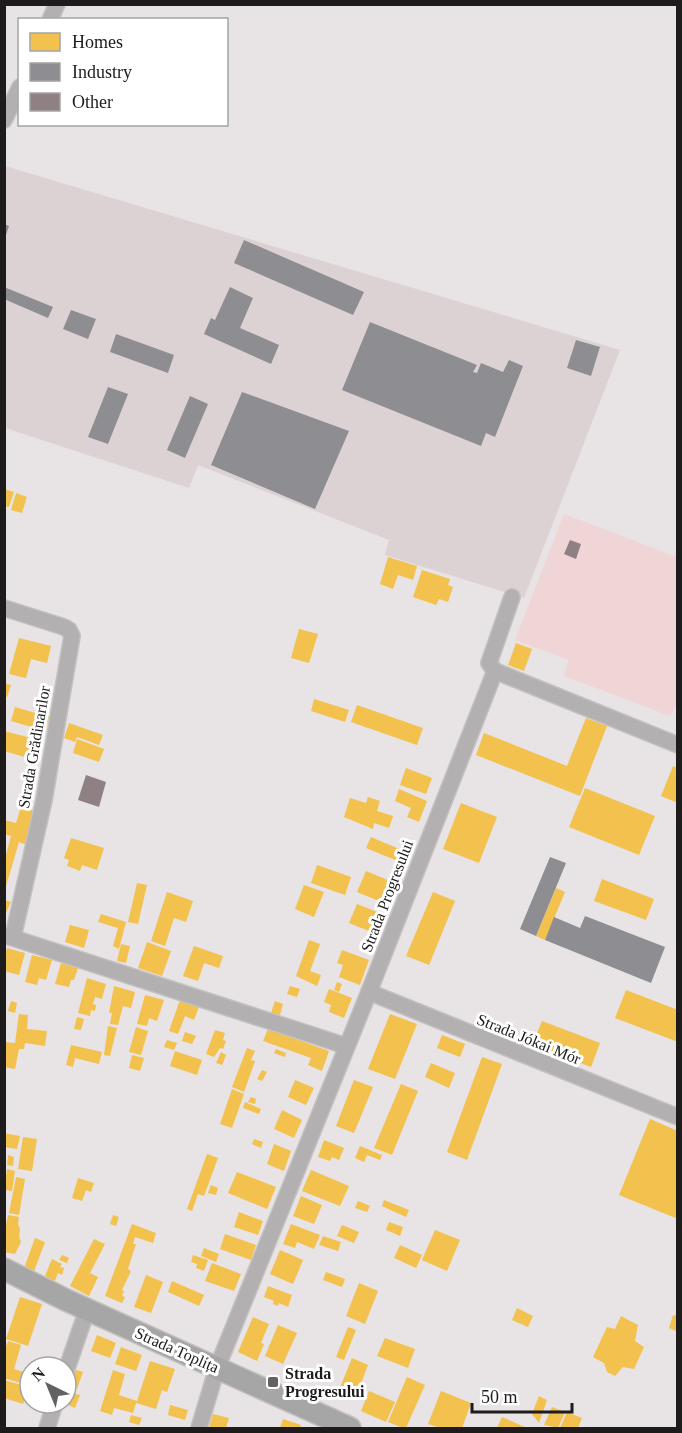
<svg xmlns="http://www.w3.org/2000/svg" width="682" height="1433" viewBox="0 0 682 1433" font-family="'Times New Roman',serif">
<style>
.built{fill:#ddd2d3}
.green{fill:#f0d5d7}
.homes{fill:#f2c14e}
.industry{fill:#8d8d92}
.building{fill:#8f8083}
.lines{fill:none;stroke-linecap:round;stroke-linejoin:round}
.minor-casing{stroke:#c3c0c1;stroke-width:18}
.secondary-casing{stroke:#c3c0c1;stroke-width:24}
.minor{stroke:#b2b0b0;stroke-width:15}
.secondary{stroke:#a7a6a6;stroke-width:21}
.poi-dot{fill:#646161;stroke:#fff;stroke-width:2}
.labels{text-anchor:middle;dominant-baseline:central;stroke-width:6;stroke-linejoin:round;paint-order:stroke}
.street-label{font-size:16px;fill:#1d1b1b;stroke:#fff}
.poi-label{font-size:16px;font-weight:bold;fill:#1d1b1b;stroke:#fff;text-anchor:start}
</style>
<rect width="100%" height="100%" fill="#e8e3e4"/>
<path class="built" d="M5,166L620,350L524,598L385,555L389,540L198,465L189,488L5,428Z"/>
<path class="green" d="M564,514L677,557L678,702L670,716L564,676L569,660L515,640Z"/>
<g class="homes">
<path d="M4,489L14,492L9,507L4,506Z"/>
<path d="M16,493L27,497L22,513L11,510Z"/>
<path d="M388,557L417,566L413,580L398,575L393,589L380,584Z"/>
<path d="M422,570L450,579L448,585L453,587L448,602L439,599L436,605L413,597Z"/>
<path d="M299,629L318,634L309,663L291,658Z"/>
<path d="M19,638L51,646L47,663L31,659L26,678L9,674Z"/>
<path d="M516,643L532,649L524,671L508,665Z"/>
<path d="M4,683L11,685L7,697L4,696Z"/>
<path d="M314,699L349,710L345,722L311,711Z"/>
<path d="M357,705L423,728L417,745L351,722Z"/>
<path d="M15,707L49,717L45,731L11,721Z"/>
<path d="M586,718L607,726L580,796L476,755L484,733L567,766Z"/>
<path d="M69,723L103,735L99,745L77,737L75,742L64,738Z"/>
<path d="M4,731L43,741L39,756L29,754L28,758L4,751L6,737Z"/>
<path d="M77,739L104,749L99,762L73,753Z"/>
<path d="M673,766L678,768V803L661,796Z"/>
<path d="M406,768L432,778L426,794L400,785Z"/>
<path d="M585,788L655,816L639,855L569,827Z"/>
<path d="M399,789L427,801L419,822L407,817L411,808L395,801Z"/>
<path d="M368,797L380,801L377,811L393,816L389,828L374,823L373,829L344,817L350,798L366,803Z"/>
<path d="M461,803L497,817L479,863L443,849Z"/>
<path d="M21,807L36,811L27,845L19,842L4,893V862L11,836L4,834V820L16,823Z"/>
<path d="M371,837L404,851L400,862L366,848Z"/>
<path d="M71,838L104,848L97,870L82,865L80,871L67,866L69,860L64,858Z"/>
<path d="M317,865L351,877L345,895L311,883Z"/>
<path d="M366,871L395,883L386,904L357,892Z"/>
<path d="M602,879L654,899L646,920L594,901Z"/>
<path d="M137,883L147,885L138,924L128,922Z"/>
<path d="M304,885L324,892L314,917L295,909Z"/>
<path d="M556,888L565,892L545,940L536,936Z"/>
<path d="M167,892L193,901L186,922L174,918L165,946L151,941Z"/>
<path d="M433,892L455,901L429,965L406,956Z"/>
<path d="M4,900L11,902L5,915H4Z"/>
<path d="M357,904L382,914L374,933L349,923Z"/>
<path d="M101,914L126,922L119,949L113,946L118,928L98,922Z"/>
<path d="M70,925L89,930L84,948L65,942Z"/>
<path d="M309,940L320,944L310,971L321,975L317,986L296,976Z"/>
<path d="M147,942L171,951L162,976L138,968Z"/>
<path d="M121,944L130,946L126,963L117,961Z"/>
<path d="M194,946L223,956L219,968L204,963L198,981L183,976Z"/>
<path d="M7,948L25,953L19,975L4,971V958Z"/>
<path d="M342,950L369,960L360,985L339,977L343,965L337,963Z"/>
<path d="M32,955L52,960L46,980L39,978L37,985L25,982Z"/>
<path d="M61,963L78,968L74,980H71L69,987L55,984Z"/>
<path d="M87,978L106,984L102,999L95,997L93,1004L96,1005L95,1011L91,1010L90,1016L78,1013Z"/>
<path d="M337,982L342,984L339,992L334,990Z"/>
<path d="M114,986L135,992L131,1008L123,1006L118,1025L110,1024L112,1013H109Z"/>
<path d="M290,986L300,989L297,997L287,994Z"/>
<path d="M329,989L352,998L344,1018L329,1012L331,1005L324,1002Z"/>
<path d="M626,990L678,1010V1042L615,1018Z"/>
<path d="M145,995L164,1000L157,1021L149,1018L147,1026L137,1024Z"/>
<path d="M181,997L200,1004L194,1020L185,1016L178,1034L169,1031Z"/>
<path d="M11,1001L17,1003L15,1013L8,1011Z"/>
<path d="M275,1001L283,1004L280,1015L271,1013Z"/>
<path d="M19,1014L28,1015L27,1029L47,1031L45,1046L25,1043L24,1049H19L15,1069L4,1067V1042L15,1043Z"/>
<path d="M390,1014L417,1024L395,1079L368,1069Z"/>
<path d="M77,1017L84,1019L81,1030L74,1029Z"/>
<path d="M542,1021L600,1043L591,1067L532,1045Z"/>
<path d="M108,1026L117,1028L110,1056L104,1055Z"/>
<path d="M136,1027L148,1031L141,1055L129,1052Z"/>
<path d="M268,1029L329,1051L322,1071L308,1065L311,1058L263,1041Z"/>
<path d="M215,1030L225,1033L223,1040L226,1041L223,1049L220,1048L214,1057L206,1054Z"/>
<path d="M185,1032L196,1036L192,1044L182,1041Z"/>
<path d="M442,1035L465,1044L460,1057L437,1048Z"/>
<path d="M167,1040L177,1043L174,1050L164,1047Z"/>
<path d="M71,1045L102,1052L99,1064L75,1058L73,1067L66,1065Z"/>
<path d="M247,1048L255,1051L251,1060L255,1061L244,1092L232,1087Z"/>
<path d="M276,1049L286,1053L285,1057L274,1053Z"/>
<path d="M175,1051L202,1060L197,1075L170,1066Z"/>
<path d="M221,1052L226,1055L222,1065L216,1063Z"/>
<path d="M132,1055L144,1058L140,1071L129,1068Z"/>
<path d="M482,1057L502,1064L467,1160L447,1152Z"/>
<path d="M431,1063L455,1073L449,1088L425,1077Z"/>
<path d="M262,1070L267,1072L262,1081L257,1079Z"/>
<path d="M295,1080L314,1088L306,1105L288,1097Z"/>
<path d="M354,1080L373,1087L354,1133L336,1126Z"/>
<path d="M401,1084L418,1091L392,1155L374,1148Z"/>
<path d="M232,1089L244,1094L232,1128L220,1124Z"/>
<path d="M251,1097L256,1099L255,1104L248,1102Z"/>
<path d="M245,1102L261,1109L259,1114L243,1108Z"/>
<path d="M282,1110L302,1120L294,1138L274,1129Z"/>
<path d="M650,1119L678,1131V1219L619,1195Z"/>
<path d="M4,1133L20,1136L17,1149L4,1147Z"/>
<path d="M23,1137L37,1139L32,1171L18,1169Z"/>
<path d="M254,1139L263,1142L261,1148L252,1144Z"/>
<path d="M324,1140L344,1148L339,1160L332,1157L330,1161L318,1157Z"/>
<path d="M274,1144L291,1151L284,1171L267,1164Z"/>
<path d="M360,1146L382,1155L380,1160L367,1155L364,1162L355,1158Z"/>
<path d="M207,1154L218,1158L204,1196L198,1194L192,1211L187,1209Z"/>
<path d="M8,1155L14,1157L13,1166L7,1165Z"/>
<path d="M7,1169L15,1171L12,1191L4,1190Z"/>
<path d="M311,1170L349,1186L340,1206L302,1191Z"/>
<path d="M237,1172L276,1187L267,1209L228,1193Z"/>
<path d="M16,1177L25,1179L19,1215L9,1213Z"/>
<path d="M78,1178L94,1183L91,1192L86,1190L82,1201L72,1198Z"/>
<path d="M211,1185L218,1188L216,1195L208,1193Z"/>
<path d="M301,1196L322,1205L314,1224L293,1216Z"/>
<path d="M384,1200L409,1210L406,1217L382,1206Z"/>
<path d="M358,1201L370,1206L367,1212L355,1208Z"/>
<path d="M239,1212L263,1221L258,1235L234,1227Z"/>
<path d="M8,1215L19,1217L18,1224L20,1229L19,1236L21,1242L15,1254L4,1252V1234Z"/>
<path d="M113,1215L119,1217L116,1226L110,1224Z"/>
<path d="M389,1222L403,1227L400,1236L386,1230Z"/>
<path d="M132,1224L156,1233L153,1243L135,1237L133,1244H136L128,1269L131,1271L122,1290L124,1291L122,1296L125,1297L122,1303L105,1296Z"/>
<path d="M291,1224L320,1235L314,1249L297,1242L295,1248L283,1244Z"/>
<path d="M342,1225L359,1232L354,1243L337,1236Z"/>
<path d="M435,1230L460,1240L447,1271L422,1260Z"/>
<path d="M225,1234L256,1245L251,1260L220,1249Z"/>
<path d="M323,1236L341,1242L338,1251L319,1245Z"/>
<path d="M35,1238L45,1242L33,1274L23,1271Z"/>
<path d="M94,1239L105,1244L90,1273L98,1277L89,1296L70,1286Z"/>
<path d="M400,1245L422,1255L416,1268L394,1258Z"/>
<path d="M204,1248L219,1254L216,1262L201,1256Z"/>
<path d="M280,1250L303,1260L293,1284L270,1274Z"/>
<path d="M62,1255L69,1258L67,1263L59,1260Z"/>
<path d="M193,1255L208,1260L204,1271L196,1268L197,1264L191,1262Z"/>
<path d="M52,1259L62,1264L60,1267L64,1268L62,1275L58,1273L55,1281L45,1276Z"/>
<path d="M212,1263L241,1274L234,1291L205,1281Z"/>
<path d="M326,1272L345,1279L342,1287L323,1280Z"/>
<path d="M146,1275L163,1282L151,1313L134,1307Z"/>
<path d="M172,1281L204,1295L199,1306L168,1292Z"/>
<path d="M359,1283L378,1291L365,1324L346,1316Z"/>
<path d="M268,1286L292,1295L288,1307L279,1303L278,1306L273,1304L274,1301L264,1297Z"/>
<path d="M20,1297L42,1304L28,1346L6,1339Z"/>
<path d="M517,1308L533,1316L528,1327L512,1320Z"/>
<path d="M678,1310V1332L669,1328L673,1315L675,1316Z"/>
<path d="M621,1316L638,1325L635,1341L644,1347L634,1369L623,1367L615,1376L607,1372L604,1363L593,1357L607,1327L615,1329Z"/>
<path d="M253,1317L269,1324L261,1343L264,1344L257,1361L238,1352Z"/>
<path d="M278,1325L297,1333L283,1364L265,1356Z"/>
<path d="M348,1327L356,1330L344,1360L336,1357Z"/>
<path d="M97,1335L116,1343L110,1358L91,1351Z"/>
<path d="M385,1338L415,1349L408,1368L377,1356Z"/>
<path d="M8,1341L21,1345L14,1369L30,1374V1386L4,1378V1352Z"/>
<path d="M121,1347L142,1355L136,1371L115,1364Z"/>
<path d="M352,1358L368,1365L356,1397L339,1390Z"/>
<path d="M150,1361L175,1369L167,1392L162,1390L156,1409L136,1403L133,1413L114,1408L112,1415L100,1411L113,1370L125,1374L119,1395L137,1401Z"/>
<path d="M76,1370L83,1372L77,1389L70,1386Z"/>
<path d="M407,1377L425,1385L406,1428H403L388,1422Z"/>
<path d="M4,1380L29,1387L23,1404L4,1398Z"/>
<path d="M369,1391L395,1402L386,1422L361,1411Z"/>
<path d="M441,1391L471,1403L462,1428H440L428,1424Z"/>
<path d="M72,1393L80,1395L75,1408L68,1405Z"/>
<path d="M539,1396L547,1400L539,1423L532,1414Z"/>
<path d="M170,1405L188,1410L185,1420L168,1415Z"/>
<path d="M552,1407L565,1412L558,1428L544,1425Z"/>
<path d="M567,1412L582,1418L578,1428H560Z"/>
<path d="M213,1414L229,1418L226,1428H209Z"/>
<path d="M131,1415L142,1418L139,1425L129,1422Z"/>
<path d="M502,1417L527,1428H497Z"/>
<path d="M283,1419L301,1425L300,1428H280Z"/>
</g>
<g class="industry">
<path d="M4,224L9,226L5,238H4Z"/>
<path d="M244,240L364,292L353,315L234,263Z"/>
<path d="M4,287L53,307L48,318L4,299Z"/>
<path d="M230,287L253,298L240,328L279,345L271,364L204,334L211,318L215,320Z"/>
<path d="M71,310L96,319L88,339L63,329Z"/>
<path d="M370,322L477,365L473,372L477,373L481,363L503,372L509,360L523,366L495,437L486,433L481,446L342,390Z"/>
<path d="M116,334L174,355L168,373L110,352Z"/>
<path d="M576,340L600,347L591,376L567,368Z"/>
<path d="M108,387L128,394L108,444L88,437Z"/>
<path d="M242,392L349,431L315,509L211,465Z"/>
<path d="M190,396L208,404L185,458L167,450Z"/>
<path d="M550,857L566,863L536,936L520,929Z"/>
<path d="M585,916L665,947L651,983L545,940L554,917L580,928Z"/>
</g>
<g class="building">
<path d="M570,540L581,544L576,559L564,554Z"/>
<path d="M86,775L106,782L99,807L78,800Z"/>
</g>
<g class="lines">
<defs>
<g id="minor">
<path d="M50,20L57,4"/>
<path d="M4,120L20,87"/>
<path d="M512,597L489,663L495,671L678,745"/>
<path d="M4,608L64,627L69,630L72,636L44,800L13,937"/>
<path d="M4,935L346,1046"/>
<path d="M369,992L678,1117"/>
<path d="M66,1371L87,1310"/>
<path d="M47,1428L55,1403"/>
<path d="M199,1428L217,1368L369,992L495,671"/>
</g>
<path id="secondary" d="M4,1269L66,1300L350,1428"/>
</defs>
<use href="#minor" class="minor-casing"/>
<use href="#secondary" class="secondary-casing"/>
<use href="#minor" class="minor"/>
<use href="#secondary" class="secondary"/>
</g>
<rect class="poi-dot" x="267" y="1376" width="12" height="12" rx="3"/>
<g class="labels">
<g class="street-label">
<text transform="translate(34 747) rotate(-80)">Strada Grădinarilor</text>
<text transform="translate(387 896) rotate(-69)">Strada Progresului</text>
<text transform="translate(529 1039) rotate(22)">Strada Jókai Mór</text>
<text transform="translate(177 1350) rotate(24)">Strada Toplița</text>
</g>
<g class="poi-label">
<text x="285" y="1373">Strada<tspan x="285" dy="18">Progresului</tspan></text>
</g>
</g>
<rect width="682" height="1433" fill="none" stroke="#1d1b1b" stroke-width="12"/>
<rect x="18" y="18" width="210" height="108" fill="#ffffff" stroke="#a5a4a4" stroke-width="1.5"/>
<rect x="30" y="33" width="30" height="18" fill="#f2c14e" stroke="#a5a4a4" stroke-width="1.5"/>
<text x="72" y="48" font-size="18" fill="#1d1b1b">Homes</text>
<rect x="30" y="63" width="30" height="18" fill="#8d8d92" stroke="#a5a4a4" stroke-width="1.5"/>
<text x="72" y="78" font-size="18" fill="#1d1b1b">Industry</text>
<rect x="30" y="93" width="30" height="18" fill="#8f8083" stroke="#a5a4a4" stroke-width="1.5"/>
<text x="72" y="108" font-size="18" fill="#1d1b1b">Other</text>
<g transform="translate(48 1385) rotate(317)"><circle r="28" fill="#ffffff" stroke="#a5a4a4" stroke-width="1.5"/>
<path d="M0-4.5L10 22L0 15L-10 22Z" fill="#646161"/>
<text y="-9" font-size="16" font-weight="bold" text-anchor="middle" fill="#1d1b1b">N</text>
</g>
<path d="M472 1403v9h100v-9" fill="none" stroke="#1d1b1b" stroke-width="3"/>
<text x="481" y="1403" font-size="18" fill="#1d1b1b" stroke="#ffffff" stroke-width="4.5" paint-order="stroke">50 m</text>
</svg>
